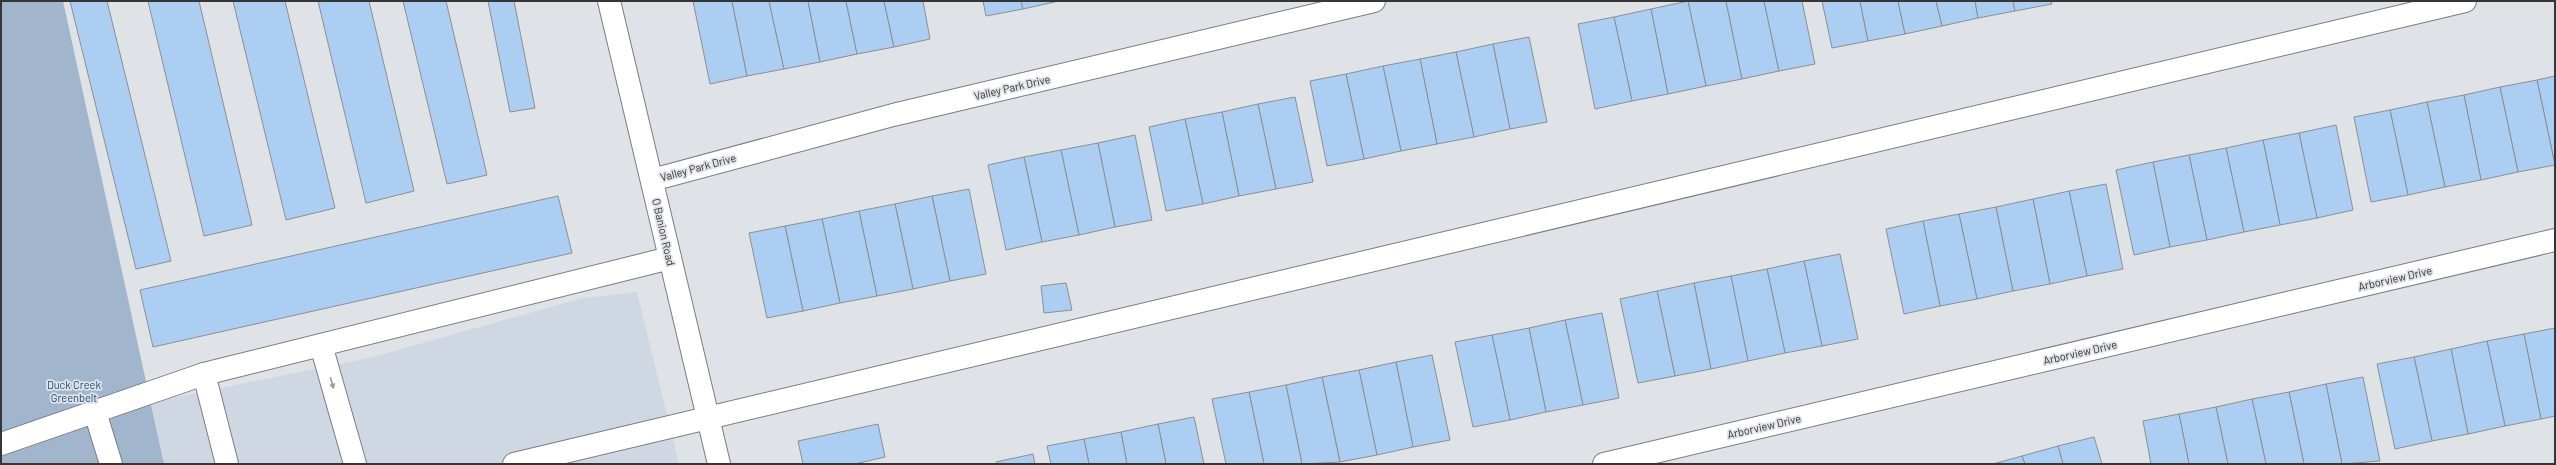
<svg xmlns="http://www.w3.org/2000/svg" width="2556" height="465" viewBox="0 0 2556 465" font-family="Barlow,sans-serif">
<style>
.built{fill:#cfd8e2}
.green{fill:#a1b6cd}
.building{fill:#accef3;stroke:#8c8f93}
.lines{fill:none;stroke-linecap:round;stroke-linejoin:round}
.minor-casing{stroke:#7a7d81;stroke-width:24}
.minor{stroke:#fff;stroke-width:22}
.oneway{fill:#9a9a9b}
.labels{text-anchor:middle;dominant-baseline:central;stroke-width:3.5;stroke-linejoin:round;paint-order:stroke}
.street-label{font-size:11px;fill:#343637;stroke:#dfe2e6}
.park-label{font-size:11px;fill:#1c4d7b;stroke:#dfe2e6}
</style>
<rect width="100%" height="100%" fill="#dfe2e6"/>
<path class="built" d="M637,292L679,464H164L151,402L369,358L583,298Z"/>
<path class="green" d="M1,1H63L164,464H1Z"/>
<g class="building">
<path d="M70,1H107L171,261L136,269Z"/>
<path d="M148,1H199L252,225L204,236Z"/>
<path d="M233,1H285L335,208L286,220Z"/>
<path d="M318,1H369L414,191L366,203Z"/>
<path d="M403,1H446L487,175L447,184Z"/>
<path d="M488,1H514L535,108L510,112Z"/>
<path d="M693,1H732L747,76L710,84Z"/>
<path d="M732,1H769L784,69L747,76Z"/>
<path d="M769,1H808L820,62L784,69Z"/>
<path d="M808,1H846L857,54L820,62Z"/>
<path d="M846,1H884L894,47L857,54Z"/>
<path d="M884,1H923L930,39L894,47Z"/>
<path d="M983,1H1021L1023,9L986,16Z"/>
<path d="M1021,1H1059L1023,9Z"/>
<path d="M1688,1H1726L1742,79L1706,86Z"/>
<path d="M1688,1L1706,86L1668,94L1651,9Z"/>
<path d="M1726,1H1764L1779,71L1742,79Z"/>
<path d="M1764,1H1802L1815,64L1779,71Z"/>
<path d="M1822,1H1860L1868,41L1832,48Z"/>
<path d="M1860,1H1898L1905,34L1868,41Z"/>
<path d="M1898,1H1936L1942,26L1905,34Z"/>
<path d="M1936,1H1975L1978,18L1942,26Z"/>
<path d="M1975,1H2013L2015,11L1978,18Z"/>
<path d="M2013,1H2051L2052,4L2015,11Z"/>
<path d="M1651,9L1668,94L1632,101L1614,17Z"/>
<path d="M1614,17L1632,101L1595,109L1578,24Z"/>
<path d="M1529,37L1547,122L1510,129L1493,44Z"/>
<path d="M1493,44L1510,129L1474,137L1456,52Z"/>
<path d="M1456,52L1474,137L1437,144L1420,59Z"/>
<path d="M1420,59L1437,144L1401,151L1383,66Z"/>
<path d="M1383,66L1401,151L1364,159L1346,74Z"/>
<path d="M1346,74L1364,159L1327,166L1310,81Z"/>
<path d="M2555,76V165L2537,80Z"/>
<path d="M2537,80L2555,165L2518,172L2500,87Z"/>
<path d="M2500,87L2518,172L2481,180L2464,95Z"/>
<path d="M2464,95L2481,180L2445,187L2427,102Z"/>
<path d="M1295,97L1313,182L1276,189L1258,104Z"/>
<path d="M2427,102L2445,187L2408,195L2390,110Z"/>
<path d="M1258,104L1276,189L1239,196L1222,112Z"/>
<path d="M2390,110L2408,195L2371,202L2354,117Z"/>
<path d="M1222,112L1239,196L1203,204L1185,119Z"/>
<path d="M1185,119L1203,204L1166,211L1149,127Z"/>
<path d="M2336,125L2353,210L2317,218L2299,133Z"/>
<path d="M2299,133L2317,218L2280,225L2263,140Z"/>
<path d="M1135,135L1152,220L1115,227L1098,143Z"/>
<path d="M2263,140L2280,225L2244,232L2226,148Z"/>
<path d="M1098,143L1115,227L1079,235L1061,150Z"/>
<path d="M2226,148L2244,232L2207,240L2189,155Z"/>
<path d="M1061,150L1079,235L1042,242L1024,157Z"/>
<path d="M2189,155L2207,240L2170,247L2153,162Z"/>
<path d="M1024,157L1042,242L1006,250L988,165Z"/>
<path d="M2153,162L2170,247L2134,255L2116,170Z"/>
<path d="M2106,184L2123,269L2087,276L2069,191Z"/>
<path d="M969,189L986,274L950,281L932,196Z"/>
<path d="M2069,191L2087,276L2050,284L2033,199Z"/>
<path d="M558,196L572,253L153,347L140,290Z"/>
<path d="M932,196L950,281L913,289L895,204Z"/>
<path d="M2033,199L2050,284L2013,291L1996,207Z"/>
<path d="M895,204L913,289L877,296L859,211Z"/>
<path d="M1996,207L2013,291L1977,299L1959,214Z"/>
<path d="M859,211L877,296L840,303L822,219Z"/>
<path d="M1959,214L1977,299L1940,306L1923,221Z"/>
<path d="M822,219L840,303L803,311L785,226Z"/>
<path d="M1923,221L1940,306L1904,314L1886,229Z"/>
<path d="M785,226L803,311L767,318L749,233Z"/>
<path d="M1840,254L1858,339L1822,346L1804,261Z"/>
<path d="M1804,261L1822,346L1785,353L1767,269Z"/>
<path d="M1767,269L1785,353L1748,361L1731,276Z"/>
<path d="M1731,276L1748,361L1711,369L1694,283Z"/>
<path d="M1066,283L1072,310L1044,313L1041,286Z"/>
<path d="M1694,283L1711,369L1675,376L1657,291Z"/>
<path d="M1657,291L1675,376L1638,383L1620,299Z"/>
<path d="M1602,313L1619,398L1583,405L1565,320Z"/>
<path d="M1565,320L1583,405L1546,412L1529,328Z"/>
<path d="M1529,328L1546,412L1510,420L1492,335Z"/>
<path d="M2555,328V416L2541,419L2524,334Z"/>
<path d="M2524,334L2541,419L2505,426L2487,341Z"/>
<path d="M1492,335L1510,420L1473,427L1455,342Z"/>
<path d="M2487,341L2505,426L2468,434L2451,349Z"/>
<path d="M2451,349L2468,434L2432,441L2414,357Z"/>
<path d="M1432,355L1450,440L1413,447L1396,362Z"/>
<path d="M2414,357L2432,441L2395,449L2377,364Z"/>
<path d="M1396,362L1413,447L1377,455L1359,370Z"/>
<path d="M1359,370L1377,455L1340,462L1322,377Z"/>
<path d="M1322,377L1340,462L1302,464L1286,385Z"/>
<path d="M2363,377L2380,461L2342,464L2326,384Z"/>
<path d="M2326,384L2342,464H2304L2289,392Z"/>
<path d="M1286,385L1302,464H1264L1249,392Z"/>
<path d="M1249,392L1264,464H1226L1212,399Z"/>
<path d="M2289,392L2304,464H2266L2252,399Z"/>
<path d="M2252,399L2266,464H2228L2216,407Z"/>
<path d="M2216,407L2228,464H2189L2179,414Z"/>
<path d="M2179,414L2189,464H2151L2143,421Z"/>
<path d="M1194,417L1204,464H1166L1158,424Z"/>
<path d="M878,424L885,457L855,464H803L798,441Z"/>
<path d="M1158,424L1166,464H1127L1121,432Z"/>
<path d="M1121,432L1127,464H1089L1084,439Z"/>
<path d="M2094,437L2102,464H2063L2058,446Z"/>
<path d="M1084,439L1089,464H1051L1047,446Z"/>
<path d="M2058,446L2063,464H2025L2022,456Z"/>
<path d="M1033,454L1035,464H997L996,462Z"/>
<path d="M2022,456L2025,464H1993Z"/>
</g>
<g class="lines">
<defs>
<g id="minor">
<path d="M609,1L719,464"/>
<path d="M652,180L893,115L1374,1"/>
<path d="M321,345L355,464"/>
<path d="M95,412L111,464"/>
<path d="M1,444L204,374"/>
<path d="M227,464L204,374L670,258"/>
<path d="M514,464L2465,1"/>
<path d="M1604,464L2555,240"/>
</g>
</defs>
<use href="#minor" class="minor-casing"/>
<use href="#minor" class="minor"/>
</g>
<defs><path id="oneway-solid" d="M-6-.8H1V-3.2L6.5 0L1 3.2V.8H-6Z"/></defs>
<use class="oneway" href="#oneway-solid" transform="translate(332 383) rotate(74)"/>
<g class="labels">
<g class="street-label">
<text transform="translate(1012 87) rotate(-13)">Valley Park Drive</text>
<text transform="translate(698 167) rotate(-15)">Valley Park Drive</text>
<text transform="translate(664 232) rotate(77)">O Banion Road</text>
<text transform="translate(2395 278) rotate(-13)">Arborview Drive</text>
<text transform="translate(2080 352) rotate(-13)">Arborview Drive</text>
<text transform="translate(1764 426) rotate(-13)">Arborview Drive</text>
</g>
<g class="park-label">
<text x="74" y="384">Duck Creek<tspan x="74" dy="13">Greenbelt</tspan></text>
</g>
</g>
<rect width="2556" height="465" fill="none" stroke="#343637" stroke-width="4"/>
</svg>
